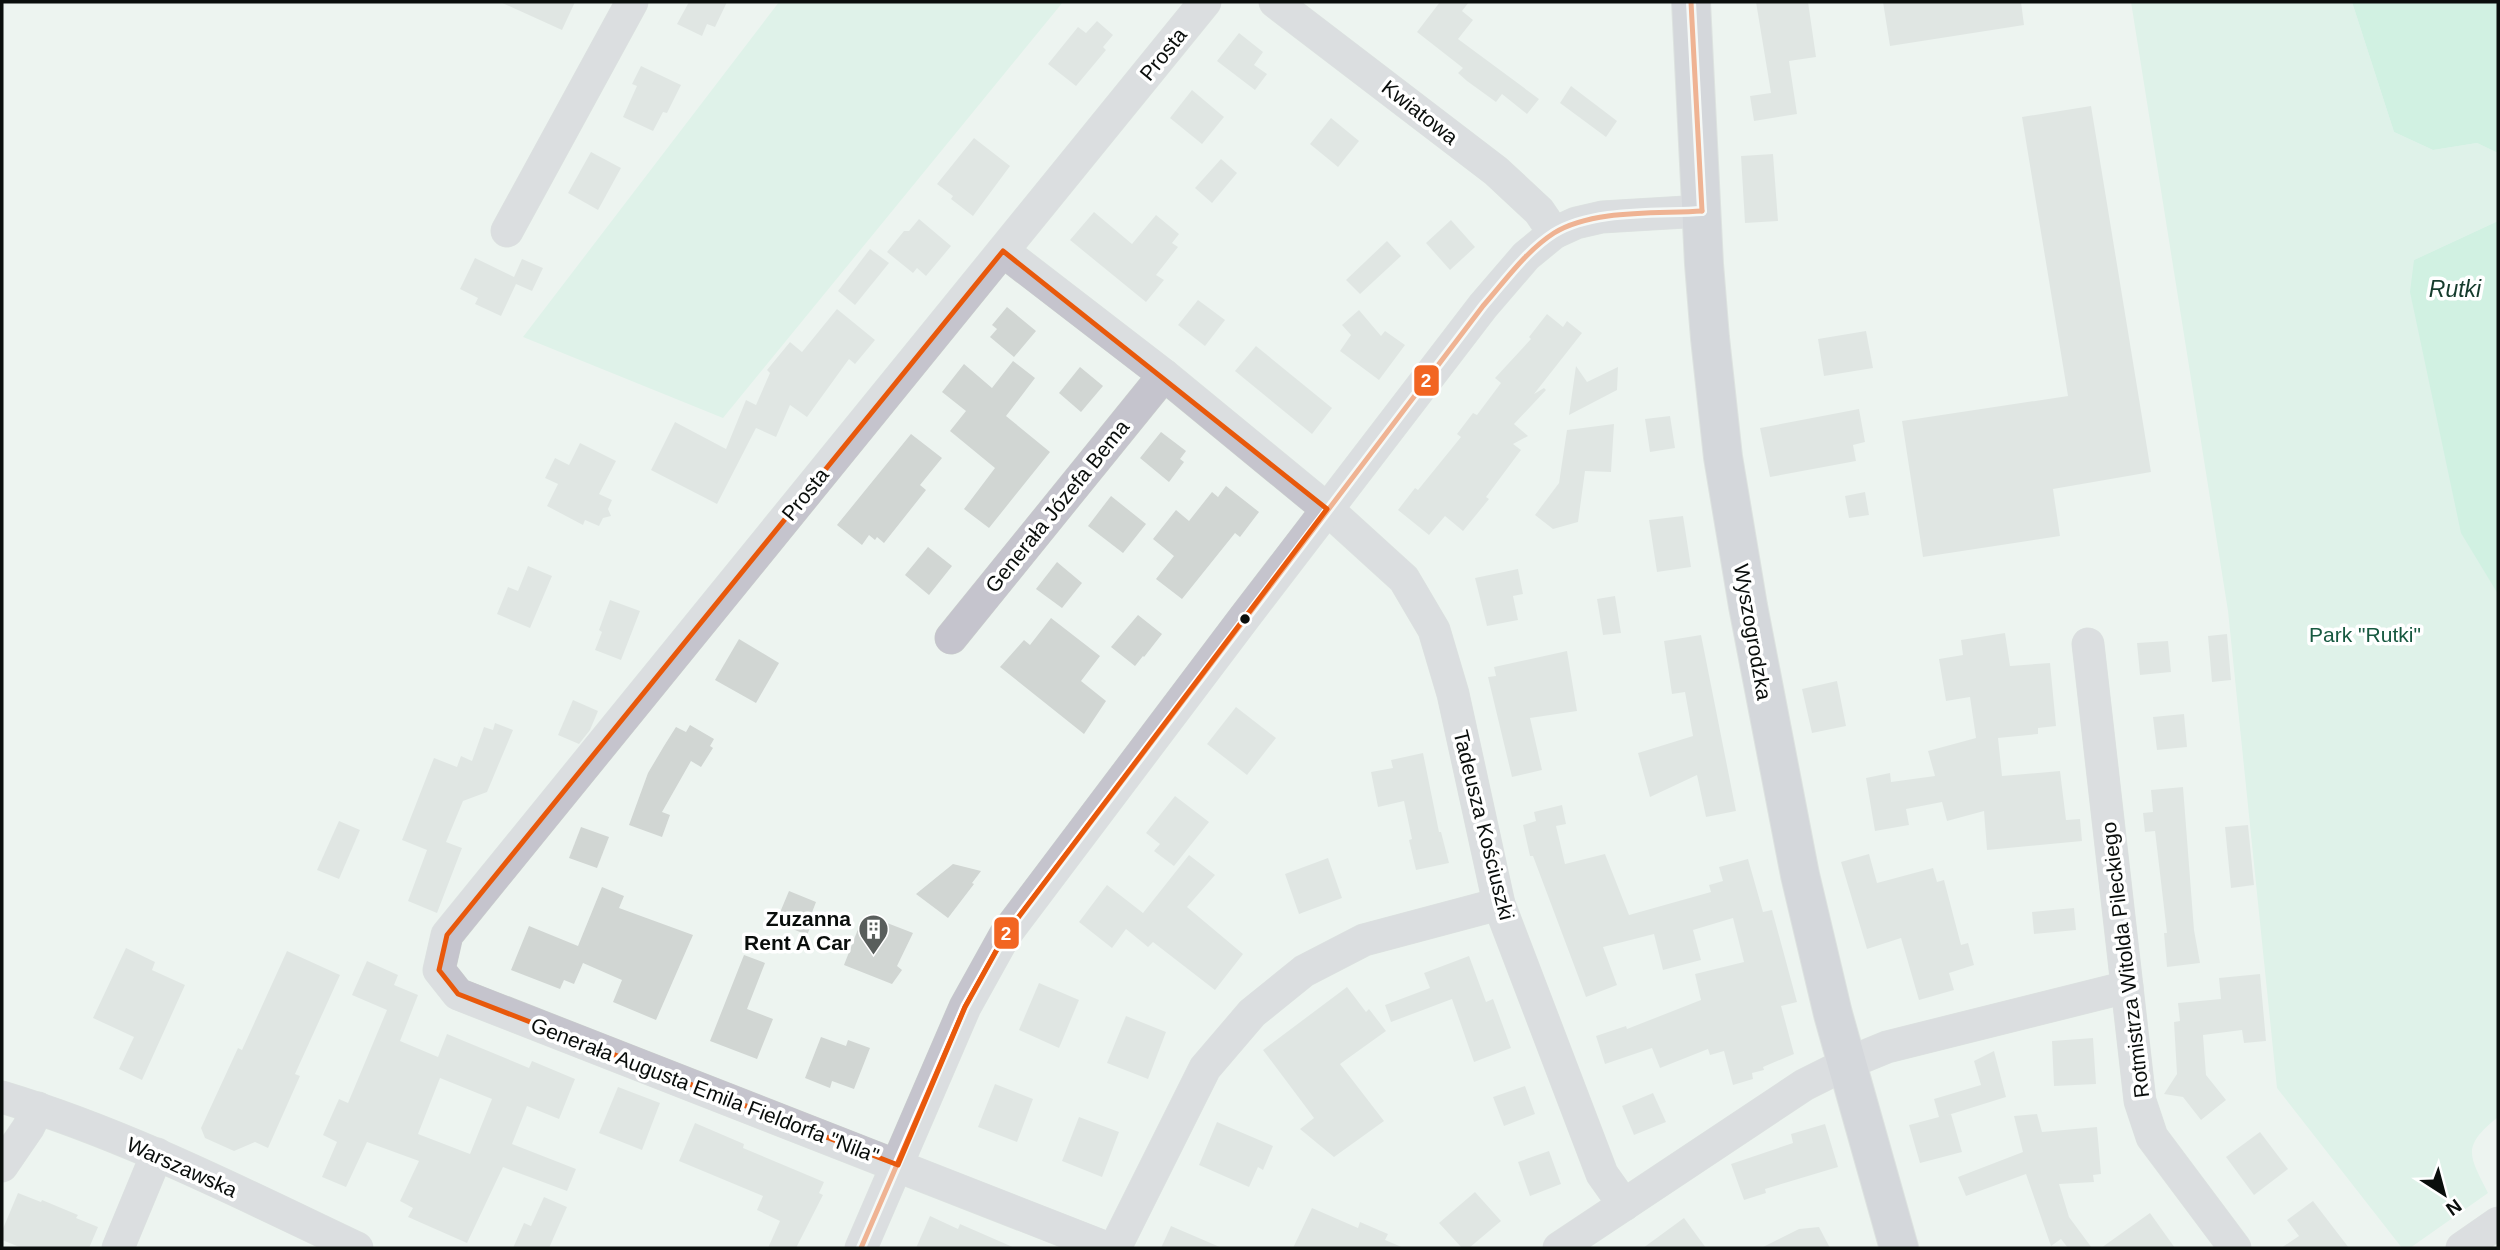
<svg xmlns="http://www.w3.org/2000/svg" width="2500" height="1250" viewBox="0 0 2500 1250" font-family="Arial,sans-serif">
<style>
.green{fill:#cfefe0}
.water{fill:#afedd1}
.building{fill:#d1d6d3;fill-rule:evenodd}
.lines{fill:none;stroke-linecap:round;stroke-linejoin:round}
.minor-casing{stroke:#cacecc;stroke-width:33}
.major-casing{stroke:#cacecc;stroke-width:40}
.minor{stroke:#c5c4cd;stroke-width:32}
.major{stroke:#b6b3c0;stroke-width:38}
.bus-1-casing{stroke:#fff;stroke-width:10}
.bus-1{stroke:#f26522;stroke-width:5}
.marked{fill:none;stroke:#e8590c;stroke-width:5;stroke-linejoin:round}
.bus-dot{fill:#0a0e0c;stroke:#fff;stroke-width:2.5}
.labels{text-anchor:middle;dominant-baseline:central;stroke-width:7;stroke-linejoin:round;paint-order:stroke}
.street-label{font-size:21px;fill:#0a0e0c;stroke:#fff}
.park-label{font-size:21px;fill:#175940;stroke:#fff}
.poi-label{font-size:21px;font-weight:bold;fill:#0a0e0c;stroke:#fff;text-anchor:end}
.water-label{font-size:23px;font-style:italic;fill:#153b2c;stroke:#fff}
.line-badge{stroke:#fff;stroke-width:2.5}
.badge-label{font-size:19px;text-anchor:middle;font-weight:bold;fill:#fff}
</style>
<rect width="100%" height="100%" fill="#edf4f0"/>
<g class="green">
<path d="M779,2H1063L723,418L523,337Z"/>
<path d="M2131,2H2352L2394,132L2433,150L2477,143L2498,153V221L2414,260L2498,594V1117C2461,1147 2469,1155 2488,1193L2410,1248H2402L2277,1088L2228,611Z"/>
</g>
<g class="water">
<path d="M2352,2H2498V153L2477,143L2433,150L2394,132Z"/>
<path d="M2498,221V594L2461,533L2410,292L2414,260Z"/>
</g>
<g class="building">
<path d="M500,2H575L562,30Z"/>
<path d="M689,2H727L715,27L707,24L702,36L677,24Z"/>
<path d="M1440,2H1469L1462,11L1473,20L1458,39L1539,99L1527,114L1502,94L1496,102L1467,81L1458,73L1463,68L1417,32Z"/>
<path d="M1756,2H1808L1816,57L1789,61L1797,114L1754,121L1750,96L1771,93Z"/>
<path d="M1883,2H2021L2024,25L1890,46Z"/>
<path d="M1097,21L1113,35L1103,47L1106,50L1076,86L1048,64L1078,27L1086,33Z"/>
<path d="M1239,33L1263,52L1254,65L1267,74L1255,90L1217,61Z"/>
<path d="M641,66L681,85L667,113L663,112L653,131L623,117L637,86L632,84Z"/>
<path d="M1571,86L1617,121L1606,137L1560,103Z"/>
<path d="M1192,90L1224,117L1202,144L1170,118Z"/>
<path d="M2091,106L2151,472L2053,489L2060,536L1923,557L1902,421L2068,396L2022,117Z"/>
<path d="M1331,118L1359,141L1338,167L1310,144Z"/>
<path d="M974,138L1010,166L973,216L951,199L953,196L937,184Z"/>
<path d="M591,152L621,168L598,210L568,193Z"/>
<path d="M1773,154L1778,221L1745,223L1741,156Z"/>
<path d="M1221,159L1237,173L1212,203L1195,188Z"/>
<path d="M1094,212L1132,244L1156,215L1179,234L1172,243L1178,247L1156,275L1164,280L1146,302L1070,240Z"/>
<path d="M919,219L951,246L926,276L917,268L913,273L887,252L904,231H909Z"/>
<path d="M1451,220L1475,247L1450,270L1426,243Z"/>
<path d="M1387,241L1401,256L1360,294L1346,280Z"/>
<path d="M870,249L889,263L855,305L838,291Z"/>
<path d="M475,258L514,277L522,259L543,268L532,291L516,284L501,316L475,304L478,298L460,289Z"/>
<path d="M1198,300L1225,320L1205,346L1178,325Z"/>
<path d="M1007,307L1036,331L1014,357L990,337L997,329L992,325Z"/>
<path d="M837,309L875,340L855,364L849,359L807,417L790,405L776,437L756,428L717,504L651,470L675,422L726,449L746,400L756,405L770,373L767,370L790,342L802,352Z"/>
<path d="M1359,310L1381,336L1385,331L1405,345L1379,380L1340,351L1351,335L1342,325Z"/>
<path d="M1547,314L1563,327L1567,321L1582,333L1534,394L1544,388L1546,390L1514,424L1528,436L1513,444L1521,450L1486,497L1489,499L1463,531L1445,516L1429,535L1398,510L1415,488L1418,490L1461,437L1457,434L1473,413L1477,415L1501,383L1495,378L1531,339L1529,337Z"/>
<path d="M1866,331L1873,368L1824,376L1818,339Z"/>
<path d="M1256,346L1332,408L1312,434L1235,371Z"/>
<path d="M1013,361L1035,378L1006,416L1050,452L989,528L964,509L995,468L950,431L966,411L942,392L964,364L992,388Z"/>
<path d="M1576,366L1587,382L1618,367L1617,390L1569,415Z"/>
<path d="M1080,367L1103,386L1081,412L1059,393Z"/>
<path d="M1859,409L1865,442L1853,445L1856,461L1770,477L1760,428Z"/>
<path d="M1670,416L1675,448L1650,452L1645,419Z"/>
<path d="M1614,424L1611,472L1585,471L1578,522L1553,529L1535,515L1559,483L1567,430Z"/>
<path d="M1161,432L1186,451L1180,459L1184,462L1169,482L1140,458Z"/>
<path d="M911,434L942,458L920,485L926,490L884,543L877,537L875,540L869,535L862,545L837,525Z"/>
<path d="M580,443L616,461L599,494L612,500L608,509L611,516L603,518L599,526L585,520L583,525L547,506L558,484L545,478L555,458L569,465Z"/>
<path d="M1226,486L1259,512L1240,537L1235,533L1182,599L1156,579L1174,556L1153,539L1176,510L1189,521L1212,492L1218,497Z"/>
<path d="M1865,492L1869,515L1849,518L1845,496Z"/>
<path d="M1111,496L1146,524L1123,553L1088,526Z"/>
<path d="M1683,516L1691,567L1657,572L1649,520Z"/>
<path d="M928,547L952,566L929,595L905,575Z"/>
<path d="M1057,562L1082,583L1062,608L1036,589Z"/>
<path d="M528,566L552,576L530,628L497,614L508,587L518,591Z"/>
<path d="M1518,569L1523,594L1513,596L1518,620L1487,626L1475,578Z"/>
<path d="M1615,596L1621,633L1603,635L1597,599Z"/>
<path d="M610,600L640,611L621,660L595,650L602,632L599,630Z"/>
<path d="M1138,615L1162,634L1144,657L1143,656L1135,666L1111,647Z"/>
<path d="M1051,618L1100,656L1081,681L1106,701L1084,734L1000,667L1024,640L1030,645Z"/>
<path d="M2005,633L2010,666L2050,663L2056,726L2038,728V734L1998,738L2002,776L2060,771L2066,820L2080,819L2082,841L1987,850L1984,811L1947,821L1942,802L1906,809L1909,825L1875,831L1866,778L1890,773L1891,782L1935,776L1928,751L1976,738L1970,697L1946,701L1939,659L1963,655L1961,640Z"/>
<path d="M2227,634L2231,680L2212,682L2208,636Z"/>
<path d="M1701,635L1736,811L1706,817L1697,775L1650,797L1638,753L1693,736L1685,692L1672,694L1664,641Z"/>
<path d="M739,639L779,663L756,703L715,680Z"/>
<path d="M2168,641L2171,672L2140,675L2137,643Z"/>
<path d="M1567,651L1577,711L1530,718L1542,770L1512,777L1488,677L1496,676L1494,667Z"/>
<path d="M1837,681L1846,726L1812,733L1802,689Z"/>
<path d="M573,700L598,711L590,730L579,744L558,735Z"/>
<path d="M1236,707L1276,738L1247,775L1207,744Z"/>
<path d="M2184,714L2187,747L2157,750L2153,717Z"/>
<path d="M495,723L513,730L487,792L463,801L446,842L462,848L437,913L408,901L427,850L402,840L434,758L457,767L461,756L472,761L484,727L493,730Z"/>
<path d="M690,725L714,739L710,746L713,748L701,767L691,761L662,812L670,815L662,837L629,825L648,773L664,746L676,727L686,732Z"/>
<path d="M1423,753L1439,832H1441L1449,863L1416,870L1409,840L1412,839L1404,801L1378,807L1371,772L1393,768L1391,760Z"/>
<path d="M2183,787L2194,930L2200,963L2167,967L2164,933H2167L2155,831L2145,832L2143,813L2153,812L2151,790Z"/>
<path d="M1175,796L1209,822L1174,866L1154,851L1160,844L1146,833Z"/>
<path d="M1562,805L1566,824L1556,826L1565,864L1605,854L1629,915L1711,892L1709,885L1723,881L1719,867L1748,859L1763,912L1772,910L1797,1002L1781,1006L1794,1054L1763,1067L1764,1070L1752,1073L1753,1079L1733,1085L1724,1051L1710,1055L1708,1049L1660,1068L1652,1048L1605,1064L1596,1036L1626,1026L1627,1029L1701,1000L1695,974L1744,962L1733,918L1693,930L1701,960L1663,970L1654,934L1603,947L1617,985L1586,997L1533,856H1530L1523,825L1536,821L1534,812Z"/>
<path d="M339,821L360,830L339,879L317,870Z"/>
<path d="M2248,825L2254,885L2231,888L2225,827Z"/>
<path d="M581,827L609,837L597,868L569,858Z"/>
<path d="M1869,854L1877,883L1933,868L1937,882L1944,880L1961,945L1968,943L1974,965L1949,973L1954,990L1919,1000L1901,938L1867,949L1841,862Z"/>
<path d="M1189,855L1215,875L1187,907L1243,954L1215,990L1153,942L1148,947L1126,929L1112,948L1079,922L1107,885L1143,913Z"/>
<path d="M1328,858L1342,898L1299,914L1285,874Z"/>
<path d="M953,864L981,871L972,883L974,884L948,918L916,894Z"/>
<path d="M602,887L624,896L619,908L693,935L656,1020L613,1002L622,980L583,963L574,984L564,980L560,989L511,970L529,926L578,946Z"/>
<path d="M789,891L816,902L811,915L815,916L807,935L776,922Z"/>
<path d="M2074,908L2076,930L2034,934L2032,912Z"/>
<path d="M869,916L913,933L897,966L902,970L892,984L844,965L862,919Z"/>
<path d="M126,948L155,962L152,970L185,985L142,1080L119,1069L134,1037L93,1018Z"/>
<path d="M287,951L340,975L295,1074L300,1076L268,1148L255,1142L234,1151L205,1138L201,1128L238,1048L242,1050Z"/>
<path d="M744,955L765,963L747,1009L773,1019L757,1059L710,1041Z"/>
<path d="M1469,956L1486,1002L1493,999L1511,1048L1474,1062L1452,999L1391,1022L1385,1005L1430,988L1424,973Z"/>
<path d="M367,961L398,975L394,985L418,995L400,1041L438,1057L447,1034L529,1068L532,1061L575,1079L559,1119L527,1106L512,1144L576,1169L567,1191L503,1167L467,1243L408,1217L413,1208L400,1201L419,1161L367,1142L346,1187L322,1177L337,1142L323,1135L339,1099L348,1103L387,1010L352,995ZM440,1078L492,1099L470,1154L418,1134Z"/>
<path d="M2260,974L2266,1041L2244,1043L2242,1030L2203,1035L2206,1075L2226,1100L2201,1120L2183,1097L2164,1094L2177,1074L2174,1022L2180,1021L2178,1003L2221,999L2219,978Z"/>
<path d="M1039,983L1079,1000L1059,1048L1019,1030Z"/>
<path d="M1347,987L1366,1012L1369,1009L1386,1031L1340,1064L1384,1121L1334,1157L1300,1129L1314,1118L1263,1050Z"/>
<path d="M1126,1016L1166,1032L1148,1079L1107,1063Z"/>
<path d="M821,1037L846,1046L848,1040L870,1048L854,1089L832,1081L830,1088L805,1078Z"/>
<path d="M2093,1038L2096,1084L2054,1086L2052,1041Z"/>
<path d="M1994,1051L2006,1097L1945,1116L1951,1114L1962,1152L1920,1163L1909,1125L1939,1117L1934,1099L1981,1085L1974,1061Z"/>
<path d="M995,1084L1033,1099L1017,1142L978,1127Z"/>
<path d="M1525,1086L1535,1114L1504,1126L1493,1097Z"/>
<path d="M618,1087L660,1103L642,1150L599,1133Z"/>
<path d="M1653,1093L1666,1122L1634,1135L1622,1106Z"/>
<path d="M2037,1114L2042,1132L2097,1127L2101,1174L2093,1175L2094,1182L2059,1184L2069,1217L2092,1248H2068L2061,1239L2051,1246L2026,1174L1966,1196L1958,1177L2023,1152L2014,1116Z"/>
<path d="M1079,1117L1119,1132L1102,1177L1062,1161Z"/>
<path d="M1217,1122L1273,1146L1263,1170L1258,1167L1249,1187L1199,1165Z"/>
<path d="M695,1123L744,1144L743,1148L824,1182L819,1193L823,1195L796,1248H768L780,1221L757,1210L763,1196L679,1161Z"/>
<path d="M1825,1124L1838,1167L1765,1189L1766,1193L1744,1200L1731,1164L1793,1143L1791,1134Z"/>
<path d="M2260,1132L2288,1169L2254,1195L2226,1157Z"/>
<path d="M1549,1151L1561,1184L1530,1196L1518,1162Z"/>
<path d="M1475,1192L1501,1221L1469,1248H1462L1439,1223Z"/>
<path d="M18,1193L41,1202L42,1200L78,1215L76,1218L98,1227L89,1248H22L2,1240V1231Z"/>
<path d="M544,1197L567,1207L549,1248H513L524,1223L531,1226Z"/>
<path d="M2313,1201L2349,1248H2281L2299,1236L2287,1220Z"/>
<path d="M1312,1208L1358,1228L1360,1222L1388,1234L1385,1240L1404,1248H1293Z"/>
<path d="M2150,1213L2175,1248H2101Z"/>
<path d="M930,1216L958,1229L960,1224L1015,1248H916Z"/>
<path d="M1684,1218L1706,1248H1643Z"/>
<path d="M1171,1226L1222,1248H1161Z"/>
<path d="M1819,1227L1830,1248H1761L1799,1229Z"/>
</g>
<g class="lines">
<defs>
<g id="minor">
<path d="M1275,2L1496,171L1539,211L1554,233"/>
<path d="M507,231L632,2"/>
<path d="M1003,251L1164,375L1327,509L1404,579L1434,630L1453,694L1499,904L1602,1174L1624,1205"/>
<path d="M951,638L1164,375"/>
<path d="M2088,644L2140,1101L2152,1137L2235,1248"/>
<path d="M2,1097C125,1134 241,1193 357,1248"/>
<path d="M2,1166L28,1128L38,1108"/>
<path d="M118,1248L157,1154"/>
<path d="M861,1248L965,1007L1005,935L1244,618L1483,306L1526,256L1554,233L1576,223L1602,217L1702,211"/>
<path d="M1107,1248L458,994L439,970L447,935L1205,2"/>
<path d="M1115,1248L1205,1068L1252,1013L1304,971L1364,940L1499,904"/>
<path d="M1559,1248L1804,1085L1848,1063L1887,1047L2127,987"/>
<path d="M2462,1248L2498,1223"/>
</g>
<path id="major" d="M1691,2L1704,264L1710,338L1723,457L1748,606L1800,875L1833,1014L1899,1248"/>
</defs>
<use href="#minor" class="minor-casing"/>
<use href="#major" class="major-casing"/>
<use href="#minor" class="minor"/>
<use href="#major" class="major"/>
<defs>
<g id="bus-1">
<path d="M1691,2L1702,211"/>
<path d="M861,1248L965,1007L1005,935L1483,306C1505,281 1526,251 1554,233C1593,209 1657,214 1702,211"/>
</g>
</defs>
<use href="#bus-1" class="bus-1-casing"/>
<use href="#bus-1" class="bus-1"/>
</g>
<path d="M0 0H2500V1250H0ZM1003,251L1327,509L1005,935L965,1007L898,1165L458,994L439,970L447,935Z" fill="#edf4f0" fill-opacity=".55" fill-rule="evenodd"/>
<path class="marked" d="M1003,251L1327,509L1005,935L965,1007L898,1165L458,994L439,970L447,935Z"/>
<defs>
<symbol id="building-pin" viewBox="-11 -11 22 30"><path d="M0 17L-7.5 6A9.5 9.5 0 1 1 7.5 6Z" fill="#595e5c" stroke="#fff"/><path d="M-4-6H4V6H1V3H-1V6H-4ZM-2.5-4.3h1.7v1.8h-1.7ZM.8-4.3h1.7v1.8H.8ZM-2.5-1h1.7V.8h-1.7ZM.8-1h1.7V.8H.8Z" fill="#fff"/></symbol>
</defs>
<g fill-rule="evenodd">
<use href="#building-pin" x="856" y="912" width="35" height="47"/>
</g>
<circle class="bus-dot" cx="1245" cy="619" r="6"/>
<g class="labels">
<g class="street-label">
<text transform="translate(1163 54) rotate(-51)">Prosta</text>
<text transform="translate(1420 112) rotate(38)">Kwiatowa</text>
<text transform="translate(805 494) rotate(-51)">Prosta</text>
<text transform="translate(1057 506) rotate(-51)">Generała Józefa Bema</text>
<text transform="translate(1753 632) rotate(80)">Wyszogrodzka</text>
<text transform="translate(1484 825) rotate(76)">Tadeusza Kościuszki</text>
<text transform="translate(2125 960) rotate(-97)">Rotmistrza Witolda Pileckiego</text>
<text transform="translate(705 1090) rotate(21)">Generała Augusta Emila Fieldorfa "Nila"</text>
<text transform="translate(182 1167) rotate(24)">Warszawska</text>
</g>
<g class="park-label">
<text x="2365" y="634">Park "Rutki"</text>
</g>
<g class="poi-label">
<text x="851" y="918">Zuzanna<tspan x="851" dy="24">Rent A Car</tspan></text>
</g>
<g class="water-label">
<text x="2455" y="289">Rutki</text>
</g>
</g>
<g class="line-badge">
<rect x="1413" y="364" width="27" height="33" rx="7" fill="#f26522"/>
<rect x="993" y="916" width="27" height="34" rx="7" fill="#f26522"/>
</g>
<g class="badge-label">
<text x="1426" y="387">2</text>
<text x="1006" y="940">2</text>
</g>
<rect width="2500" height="1250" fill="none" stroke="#0a0e0c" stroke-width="7"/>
<g transform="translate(2444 1194) rotate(144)" stroke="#ffffff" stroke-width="5" paint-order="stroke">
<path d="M0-5L12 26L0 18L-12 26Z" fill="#0a0e0c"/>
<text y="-10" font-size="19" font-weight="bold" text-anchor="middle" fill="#0a0e0c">N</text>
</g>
</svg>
